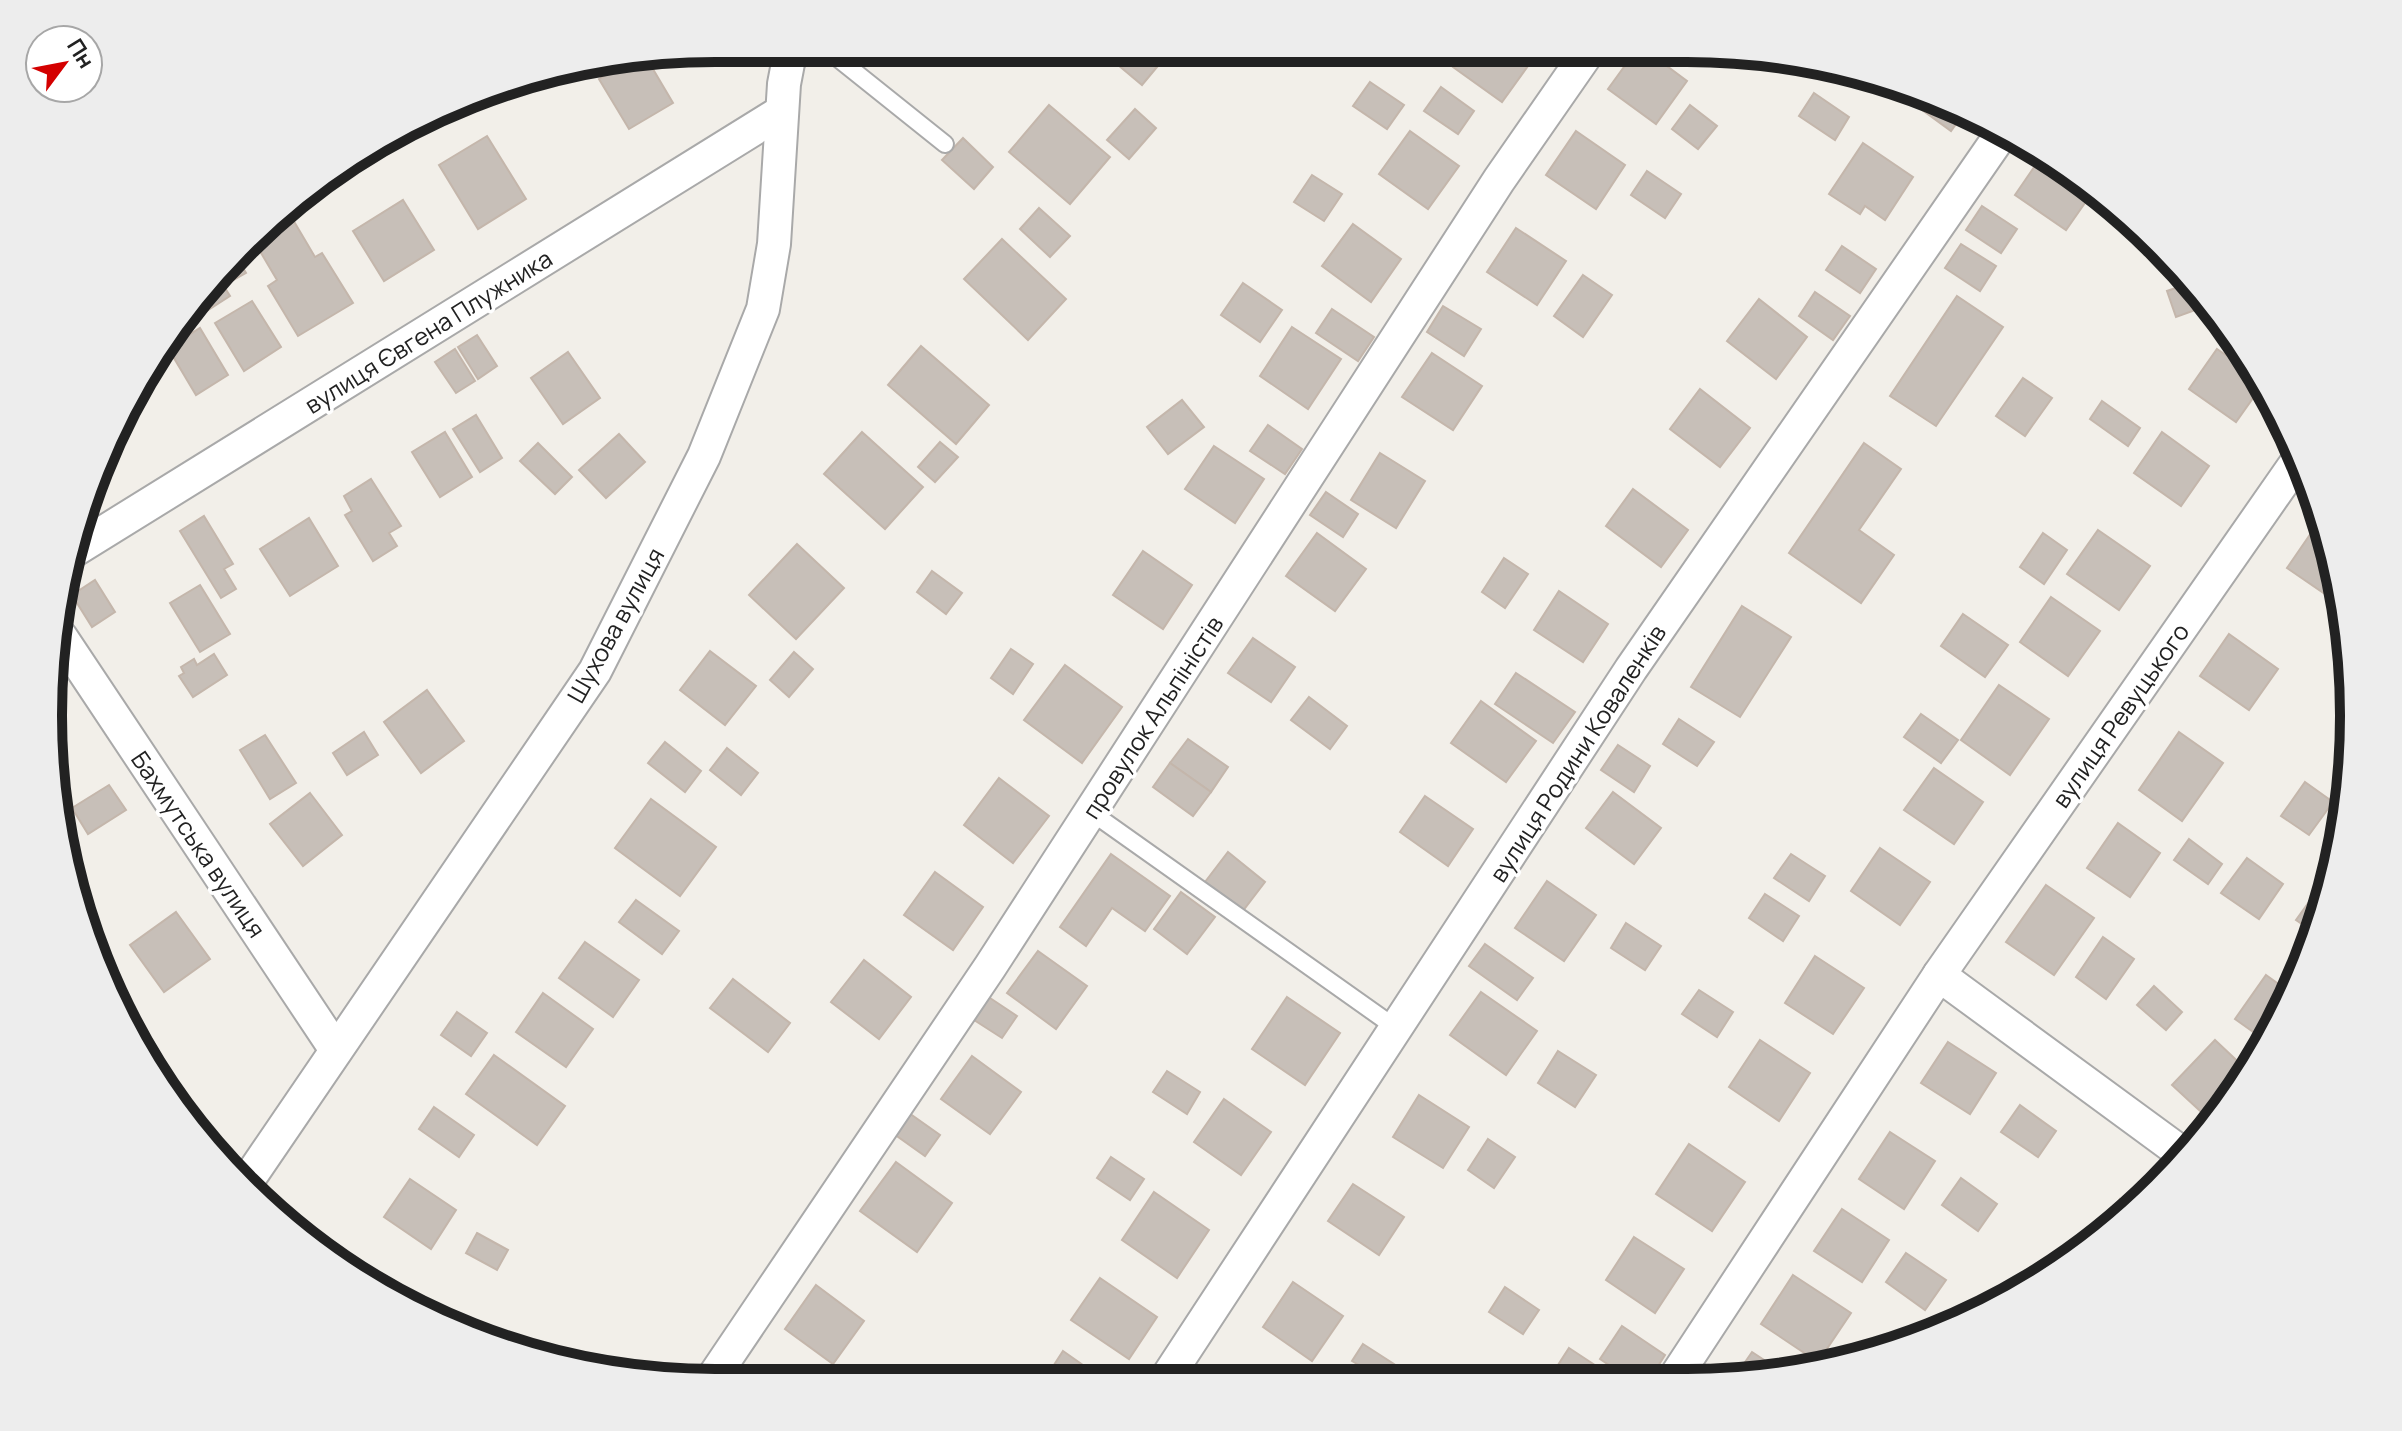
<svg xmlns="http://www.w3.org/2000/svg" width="2402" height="1431" viewBox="0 0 2402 1431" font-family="Manrope,sans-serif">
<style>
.building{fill:#c7bfb8;stroke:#c4b6ab;stroke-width:2}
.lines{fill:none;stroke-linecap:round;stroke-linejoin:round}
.lane-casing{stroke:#a9a9a9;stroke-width:20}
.street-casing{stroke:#a9a9a9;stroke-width:36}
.lane{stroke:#fff;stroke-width:16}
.street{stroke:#fff;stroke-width:32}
.labels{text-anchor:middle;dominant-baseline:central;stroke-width:7;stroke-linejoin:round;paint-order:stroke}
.street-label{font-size:24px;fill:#222;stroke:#fff}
.rim{fill:none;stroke:#222;stroke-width:10}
</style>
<rect width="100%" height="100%" fill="#f2efe9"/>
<g class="building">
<path d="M1099,49H1172L1142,85Z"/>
<path d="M1466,49H1518L1533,59L1502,102L1453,67Z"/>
<path d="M1637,49H1644L1687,81L1656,124L1608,89Z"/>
<path d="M1684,49H1714L1705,63Z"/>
<path d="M647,59L673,103L629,129L599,79L627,63Z"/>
<path d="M1370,82L1404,105L1387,129L1353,106Z"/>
<path d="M1905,85L1963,114L1951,131L1899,93Z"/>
<path d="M1441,87L1474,111L1458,134L1424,111Z"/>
<path d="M1814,93L1849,117L1835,140L1799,116Z"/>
<path d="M1049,105L1110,157L1070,204L1009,152Z"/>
<path d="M1690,105L1717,126L1698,149L1672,129Z"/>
<path d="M1135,109L1156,128L1129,159L1107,140Z"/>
<path d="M1410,131L1459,166L1428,209L1379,174Z"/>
<path d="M1576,131L1625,165L1596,209L1546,175Z"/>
<path d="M487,136L526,199L478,229L439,165Z"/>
<path d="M963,138L993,167L974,189L942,160Z"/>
<path d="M1863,143L1913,177L1885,220L1865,206L1860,214L1829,194Z"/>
<path d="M2043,154L2058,161L2094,190L2066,230L2015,195Z"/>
<path d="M1647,171L1681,194L1665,218L1631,195Z"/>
<path d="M1312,175L1342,194L1324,221L1294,202Z"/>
<path d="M403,200L434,250L384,281L353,231Z"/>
<path d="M1982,206L2017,229L2001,253L1966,230Z"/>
<path d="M1039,208L1070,236L1050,257L1020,229Z"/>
<path d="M289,213L315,257L322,253L353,303L298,336L268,286L277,280L254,241L271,224Z"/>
<path d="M1353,224L1401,259L1371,302L1322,266Z"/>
<path d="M1516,228L1566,261L1537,305L1487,272Z"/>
<path d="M1002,239L1066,299L1028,340L964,279Z"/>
<path d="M1961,244L1996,266L1980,291L1945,268Z"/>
<path d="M1842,246L1876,269L1860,293L1826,270Z"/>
<path d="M237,258L246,273L230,282L224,271Z"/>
<path d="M1583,275L1612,295L1583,337L1554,316Z"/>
<path d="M218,277L230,296L208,310L199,296Z"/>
<path d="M1243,283L1282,310L1260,342L1221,315Z"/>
<path d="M2191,283L2209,305L2176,317L2167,291Z"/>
<path d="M1815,292L1850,316L1833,340L1799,316Z"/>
<path d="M1957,296L2003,327L1936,426L1890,396Z"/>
<path d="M1759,299L1807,337L1776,379L1727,341Z"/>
<path d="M252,301L281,347L244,371L215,323Z"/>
<path d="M1443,306L1481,329L1464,356L1427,332Z"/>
<path d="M1332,309L1374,337L1358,361L1316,333Z"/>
<path d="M1292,327L1341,359L1308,409L1260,376Z"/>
<path d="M200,328L228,375L196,395L168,348Z"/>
<path d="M477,335L497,366L478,379L458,347Z"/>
<path d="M921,346L989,405L956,444L888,385Z"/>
<path d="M455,349L475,381L456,393L435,362Z"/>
<path d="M2217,349L2260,378L2263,384L2236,422L2189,389Z"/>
<path d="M568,352L600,398L563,424L531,378Z"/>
<path d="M1432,353L1482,386L1453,430L1402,397Z"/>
<path d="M2023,378L2052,398L2025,436L1996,416Z"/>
<path d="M1700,389L1750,428L1720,467L1670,429Z"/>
<path d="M1182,400L1204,427L1168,454L1147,427Z"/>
<path d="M2102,401L2140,428L2128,446L2090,419Z"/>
<path d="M476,415L502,458L480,472L453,429Z"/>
<path d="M1268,425L1302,449L1285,474L1250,451Z"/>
<path d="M445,432L472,477L440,497L412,452Z"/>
<path d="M862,432L923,487L885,529L824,474Z"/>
<path d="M2162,432L2209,466L2181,506L2134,473Z"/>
<path d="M619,434L645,462L606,498L579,470Z"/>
<path d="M940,442L958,457L935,482L918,467Z"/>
<path d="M538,443L572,477L555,494L520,461Z"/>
<path d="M1864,443L1901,469L1859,530L1894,555L1861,603L1789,553Z"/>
<path d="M1214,446L1264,479L1235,523L1185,489Z"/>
<path d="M1380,453L1425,481L1396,528L1351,500Z"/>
<path d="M371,479L401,526L389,533L397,546L373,561L345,515L352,511L344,496Z"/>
<path d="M1633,489L1688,530L1661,567L1606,526Z"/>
<path d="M1326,492L1358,514L1343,537L1310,515Z"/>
<path d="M204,516L233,564L224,569L236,589L221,598L180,531Z"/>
<path d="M309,518L338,566L290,596L260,549Z"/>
<path d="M2316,526L2325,532L2339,580L2328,596L2287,568Z"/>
<path d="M2098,530L2150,566L2119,610L2067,574Z"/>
<path d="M1317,533L1366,569L1335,611L1286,576Z"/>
<path d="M2043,533L2067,550L2044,584L2020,567Z"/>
<path d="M797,544L844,588L796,639L749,595Z"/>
<path d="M1143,551L1192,585L1163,629L1113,595Z"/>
<path d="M1504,558L1528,574L1505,608L1482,592Z"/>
<path d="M932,571L962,593L946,614L917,592Z"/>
<path d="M95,580L115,612L92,627L72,595Z"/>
<path d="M200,585L230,634L200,652L170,603Z"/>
<path d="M1559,591L1608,624L1583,662L1534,630Z"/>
<path d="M2051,597L2100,631L2068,676L2020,642Z"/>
<path d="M1742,606L1791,637L1740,717L1691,687Z"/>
<path d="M1963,614L2008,645L1985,677L1941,646Z"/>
<path d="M2229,634L2278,669L2249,710L2200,676Z"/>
<path d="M1253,638L1295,667L1271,702L1228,673Z"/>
<path d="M1011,649L1033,664L1013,694L991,678Z"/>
<path d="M710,651L756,686L725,725L680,690Z"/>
<path d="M794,652L813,669L789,697L770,680Z"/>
<path d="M214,654L227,675L193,697L179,676L184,673L181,667L194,659L197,665Z"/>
<path d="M1065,665L1122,707L1082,763L1024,720Z"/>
<path d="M1516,673L1575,712L1553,743L1495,704Z"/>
<path d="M1999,685L2049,719L2010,775L1961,740Z"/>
<path d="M427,690L464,741L421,773L384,722Z"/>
<path d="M1309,697L1347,726L1330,749L1291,720Z"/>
<path d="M1481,701L1536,741L1506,782L1451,743Z"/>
<path d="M1921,714L1958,740L1941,763L1904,737Z"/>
<path d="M1679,719L1714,742L1697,766L1663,744Z"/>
<path d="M364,732L378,755L347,775L333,753Z"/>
<path d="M2179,732L2223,763L2182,821L2139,790Z"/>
<path d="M265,735L296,783L270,799L240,750Z"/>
<path d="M1188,739L1228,767L1211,792L1170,763Z"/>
<path d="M665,742L701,771L685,792L648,763Z"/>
<path d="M1618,745L1650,766L1634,792L1601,770Z"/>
<path d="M727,748L758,773L741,795L710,770Z"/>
<path d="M1170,763L1211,792L1193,816L1153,787Z"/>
<path d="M1934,768L1983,802L1954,844L1904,810Z"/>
<path d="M999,778L1049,816L1013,863L964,825Z"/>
<path d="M2305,782L2333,802L2309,835L2281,816Z"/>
<path d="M109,785L126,810L88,834L72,808Z"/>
<path d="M1613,792L1661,828L1634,864L1586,828Z"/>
<path d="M310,793L342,835L303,866L270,824Z"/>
<path d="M1425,796L1473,829L1448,866L1400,832Z"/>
<path d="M651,799L716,847L680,896L615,848Z"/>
<path d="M2118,823L2160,853L2130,897L2087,868Z"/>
<path d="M2189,839L2222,864L2208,884L2174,860Z"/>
<path d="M1880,848L1930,882L1900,925L1851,891Z"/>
<path d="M1228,852L1265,882L1242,912L1205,882Z"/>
<path d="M1111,854L1170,896L1145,931L1112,908L1086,946L1060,927Z"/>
<path d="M1791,854L1825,876L1809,901L1774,878Z"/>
<path d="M2247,858L2283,884L2259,919L2221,893Z"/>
<path d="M935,872L983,907L953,950L904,915Z"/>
<path d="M2327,877L2331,880L2315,933L2296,920Z"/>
<path d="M1547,881L1596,915L1564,961L1515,928Z"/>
<path d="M2046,885L2094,918L2054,975L2006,942Z"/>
<path d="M1181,892L1215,917L1187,954L1154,929Z"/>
<path d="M1765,894L1799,916L1783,941L1749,918Z"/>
<path d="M636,900L679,931L662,954L619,922Z"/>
<path d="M176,912L210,959L164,992L130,945Z"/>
<path d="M1626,923L1661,946L1645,970L1611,948Z"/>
<path d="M2103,937L2134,959L2106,999L2076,977Z"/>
<path d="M585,942L639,980L613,1017L559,978Z"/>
<path d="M1485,944L1533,978L1517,1000L1469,966Z"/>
<path d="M1038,951L1087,986L1056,1029L1007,993Z"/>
<path d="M1815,956L1864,988L1833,1034L1785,1003Z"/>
<path d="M864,960L911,997L879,1039L831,1002Z"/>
<path d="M2266,975L2291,993L2266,1041L2235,1019Z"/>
<path d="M733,979L790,1023L768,1052L710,1008Z"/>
<path d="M2154,986L2182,1012L2166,1030L2137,1005Z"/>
<path d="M1699,990L1733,1012L1717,1037L1682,1014Z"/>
<path d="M1481,992L1537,1031L1506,1075L1450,1035Z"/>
<path d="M543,993L593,1029L566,1067L516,1032Z"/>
<path d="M987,996L1017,1016L1002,1038L971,1018Z"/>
<path d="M1287,997L1340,1033L1305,1085L1252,1049Z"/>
<path d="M457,1012L487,1033L471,1056L441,1035Z"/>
<path d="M1760,1040L1810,1073L1779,1121L1729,1087Z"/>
<path d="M2215,1040L2249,1072L2241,1087L2211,1121L2172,1085Z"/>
<path d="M1948,1042L1996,1073L1970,1114L1921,1083Z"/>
<path d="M1558,1051L1596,1075L1575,1107L1538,1083Z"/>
<path d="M494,1055L565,1106L537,1145L466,1094Z"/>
<path d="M972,1056L1021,1092L990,1134L941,1099Z"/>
<path d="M1167,1071L1200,1092L1187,1114L1153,1092Z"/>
<path d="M1419,1095L1469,1127L1443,1168L1393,1137Z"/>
<path d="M1224,1099L1271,1132L1241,1175L1194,1142Z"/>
<path d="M2020,1105L2056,1131L2038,1157L2001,1132Z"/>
<path d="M434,1107L474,1135L459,1157L419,1129Z"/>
<path d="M909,1113L940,1135L925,1156L894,1134Z"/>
<path d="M1890,1132L1935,1161L1904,1209L1859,1179Z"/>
<path d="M1488,1139L1515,1157L1494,1188L1468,1170Z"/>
<path d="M1689,1144L1745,1182L1712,1231L1656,1194Z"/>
<path d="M1111,1157L1144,1179L1130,1200L1097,1178Z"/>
<path d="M896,1162L952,1203L917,1252L860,1211Z"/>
<path d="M1961,1178L1997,1204L1978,1231L1942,1205Z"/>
<path d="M410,1179L456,1210L431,1249L384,1217Z"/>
<path d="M1353,1184L1404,1217L1379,1255L1328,1221Z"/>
<path d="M1154,1192L1209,1230L1177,1278L1122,1240Z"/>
<path d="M2120,1199L2133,1210L2127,1217L2079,1252Z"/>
<path d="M1842,1209L1889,1240L1862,1282L1814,1251Z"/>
<path d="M477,1233L508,1250L497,1270L466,1253Z"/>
<path d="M1634,1237L1684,1269L1655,1313L1606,1280Z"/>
<path d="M1906,1253L1946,1280L1925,1310L1886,1282Z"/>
<path d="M1793,1275L1851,1313L1818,1362L1761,1324Z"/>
<path d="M1100,1278L1157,1317L1129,1359L1071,1320Z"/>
<path d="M1293,1282L1343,1316L1312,1361L1263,1327Z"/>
<path d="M816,1285L864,1321L833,1364L785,1329Z"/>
<path d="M1505,1287L1539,1310L1523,1334L1489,1312Z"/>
<path d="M1622,1326L1665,1355L1648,1382H1634L1600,1359Z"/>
<path d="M1876,1339L1891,1350L1865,1355Z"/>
<path d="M1363,1344L1394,1364L1384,1380L1352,1361Z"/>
<path d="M1569,1348L1613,1377L1610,1382H1547Z"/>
<path d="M1063,1351L1107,1382H1043Z"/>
<path d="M1752,1352L1781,1371L1732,1381Z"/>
</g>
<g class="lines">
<defs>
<g id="lane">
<path d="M825,48L945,144"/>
<path d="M1091,812L1396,1028"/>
</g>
<g id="street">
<path d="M75,550L781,112"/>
<path d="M61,637L336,1050"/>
<path d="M1939,975L2183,1154"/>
<path d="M248,1180L595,671L704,456L763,309L774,244L784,84L789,58L801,48"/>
<path d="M710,1382L990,967L1499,180L1590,49"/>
<path d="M1164,1382L1631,669L2002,133"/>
<path d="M1672,1382L1939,975L2301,456"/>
</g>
</defs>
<use href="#lane" class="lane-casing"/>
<use href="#street" class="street-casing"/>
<use href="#lane" class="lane"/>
<use href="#street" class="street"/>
</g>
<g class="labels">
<g class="street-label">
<text transform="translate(428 331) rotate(-32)">вулиця Євгена Плужника</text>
<text transform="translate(615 625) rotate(-61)">Шухова вулиця</text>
<text transform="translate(2120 715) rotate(-55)">вулиця Ревуцького</text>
<text transform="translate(1152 717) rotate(-57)">провулок Альпіністів</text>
<text transform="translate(1577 753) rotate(-57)">вулиця Родини Коваленків</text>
<text transform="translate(199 844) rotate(56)">Бахмутська вулиця</text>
</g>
</g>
<path d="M0 0H2402V1431H0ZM715 62H1687A653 653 0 0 1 2340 715V716A653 653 0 0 1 1687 1369H715A653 653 0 0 1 62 716V715A653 653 0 0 1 715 62Z" fill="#ededed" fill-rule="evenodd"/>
<path class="rim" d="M715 62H1687A653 653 0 0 1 2340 715V716A653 653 0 0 1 1687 1369H715A653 653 0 0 1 62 716V715A653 653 0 0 1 715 62Z"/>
<g transform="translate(64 64) rotate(58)"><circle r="38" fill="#ffffff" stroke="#a7a7a7" stroke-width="2"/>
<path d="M0-6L14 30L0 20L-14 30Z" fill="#d40000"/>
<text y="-12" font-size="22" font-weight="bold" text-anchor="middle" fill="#222222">Пн</text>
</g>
</svg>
